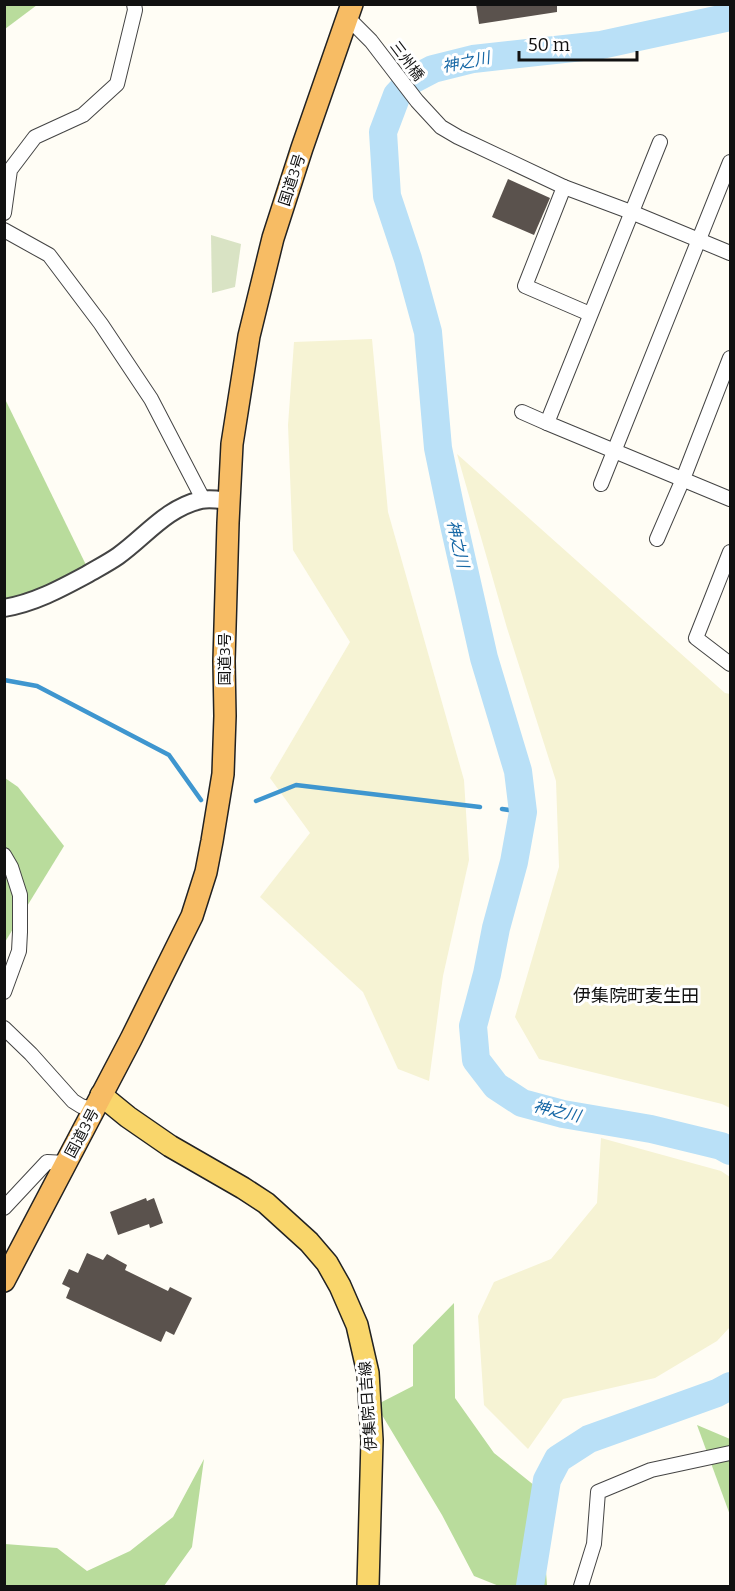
<svg xmlns="http://www.w3.org/2000/svg" width="735" height="1591" viewBox="0 0 735 1591" font-family="Bitter,'Noto Sans JP',serif">
<style>
.farmland{fill:#f6f3d4}
.forest{fill:#b9dc9c}
.cemetery{fill:#d9e3c4}
.lines{fill:none;stroke-linecap:round;stroke-linejoin:round}
.stream{stroke:#3f96cf;stroke-width:4.5}
.river{stroke:#b9e0f7;stroke-width:28}
.building{fill:#5a524d}
.minor-casing{stroke:#444;stroke-width:16}
.tertiary-casing{stroke:#444;stroke-width:20}
.primary-casing{stroke:#222;stroke-width:24}
.trunk-casing{stroke:#222;stroke-width:24}
.minor{stroke:#fff;stroke-width:14}
.tertiary{stroke:#fff;stroke-width:16}
.primary{stroke:#f9d66b;stroke-width:21}
.trunk{stroke:#f7bc64;stroke-width:21}
.labels{text-anchor:middle;dominant-baseline:central;stroke-width:6;stroke-linejoin:round;paint-order:stroke}
.street-label{font-size:15px;fill:#111;stroke:#fff}
.water-label{font-size:16px;font-style:italic;fill:#1768a6;stroke:#fff}
.quarter-label{font-size:18px;fill:#111;stroke:#fff}
</style>
<rect width="100%" height="100%" fill="#fffdf5"/>
<g class="farmland">
<path d="M372,339L388,512L464,780L469,860L443,976L429,1081L398,1069L363,992L260,897L310,833L270,778L350,642L293,550L288,425L294,342Z"/>
<path d="M457,454L725,693L730,694V1108L722,1104L539,1059L515,1017L559,867L556,781L507,628Z"/>
<path d="M601,1138L721,1171L730,1177V1327L717,1341L655,1378L563,1399L528,1449L484,1405L478,1316L494,1282L551,1259L597,1203Z"/>
</g>
<g class="forest">
<path d="M5,4H37V5L5,29Z"/>
<path d="M4,397L88,569L4,603Z"/>
<path d="M5,778L18,787L64,846L5,942Z"/>
<path d="M454,1303L455,1398L494,1453L540,1490L547,1585L499,1586L474,1576L442,1515L376,1405L413,1386V1345Z"/>
<path d="M697,1425L730,1439V1515Z"/>
<path d="M204,1459L192,1547L164,1586H5V1544L57,1548L87,1571L130,1551L173,1517Z"/>
</g>
<path class="cemetery" d="M211,235L241,244L235,287L212,293Z"/>
<g class="lines">
<g class="stream">
<path d="M4,680L37,686L169,755L201,800"/>
<path d="M256,801L296,785L480,807"/>
<path d="M502,809L523,812"/>
</g>
<g class="river">
<path d="M730,17L601,45L473,59L433,69L410,81L397,95L383,132L387,196L408,259L428,332L438,448L454,525L484,658L518,771L523,812L514,862L496,928L487,974L473,1026L476,1060L496,1086L522,1103L563,1114L651,1129L721,1146L730,1151"/>
<path d="M530,1586L547,1480L558,1459L589,1439L717,1393L730,1386"/>
</g>
</g>
<g class="building">
<path d="M476,4H557V12L479,24Z"/>
<path d="M508,179L550,198L534,235L492,217Z"/>
<path d="M146,1198L147,1201L154,1198L163,1223L150,1228L149,1224L118,1235L110,1212Z"/>
<path d="M87,1253L103,1260L107,1254L127,1265L125,1270L168,1291L170,1287L192,1298L174,1335L166,1331L161,1342L66,1298L70,1288L62,1284L69,1269L78,1273Z"/>
</g>
<g class="lines">
<defs>
<g id="minor">
<path d="M347,17L371,41L417,101L441,127L458,137L564,187L631,212L730,253"/>
<path d="M660,142L547,423L730,499"/>
<path d="M564,187L525,286L590,314"/>
<path d="M4,213L10,170L35,137L83,115L117,84L135,10L134,4"/>
<path d="M4,230L49,255L101,324L151,399L203,499"/>
<path d="M522,412L547,423"/>
<path d="M601,484L730,162"/>
<path d="M657,539L683,479L730,358"/>
<path d="M730,552L696,638L730,664"/>
<path d="M4,855L11,867L20,895V932L19,951L4,992"/>
<path d="M4,1028L31,1054L73,1101L81,1106L94,1110"/>
<path d="M4,1208L47,1162L66,1163"/>
<path d="M581,1586L594,1544L598,1492L651,1470L730,1453"/>
</g>
<path id="tertiary" d="M4,608C34,603 60,589 86,575C96,569 108,563 118,556C146,536 166,508 201,500C210,498 220,500 229,501"/>
<path id="primary" d="M101,1095L128,1117L170,1146L243,1188L266,1203L309,1242L327,1263L340,1286L357,1325L368,1373L372,1440L368,1586"/>
<path id="trunk" d="M4,1281L131,1039L192,916L206,872L212,841L223,774L225,716L224,661L228,523L232,444L249,336L273,238L302,148L352,4"/>
</defs>
<use href="#minor" class="minor-casing"/>
<use href="#tertiary" class="tertiary-casing"/>
<use href="#primary" class="primary-casing"/>
<use href="#trunk" class="trunk-casing"/>
<use href="#minor" class="minor"/>
<use href="#tertiary" class="tertiary"/>
<use href="#primary" class="primary"/>
<use href="#trunk" class="trunk"/>
</g>
<g class="labels">
<g class="street-label">
<text transform="translate(407 61) rotate(53)">三州橋</text>
<text transform="translate(292 180) rotate(-72)">国道3号</text>
<text transform="translate(225 659) rotate(-90)">国道3号</text>
<text transform="translate(82 1133) rotate(-62)">国道3号</text>
<text transform="translate(368 1406) rotate(-94)">伊集院日吉線</text>
</g>
<g class="water-label">
<text transform="translate(466 62) rotate(-11)">神之川</text>
<text transform="translate(458 544) rotate(77)">神之川</text>
<text transform="translate(557 1111) rotate(13)">神之川</text>
</g>
<g class="quarter-label">
<text x="636" y="996">伊集院町麦生田</text>
</g>
</g>
<rect width="735" height="1591" fill="none" stroke="#111111" stroke-width="12"/>
<path d="M519 51v9h118v-9" fill="none" stroke="#111111" stroke-width="3"/>
<text x="528" y="51" font-size="18" fill="#111111" stroke="#ffffff" stroke-width="4.5" paint-order="stroke">50 m</text>
</svg>
